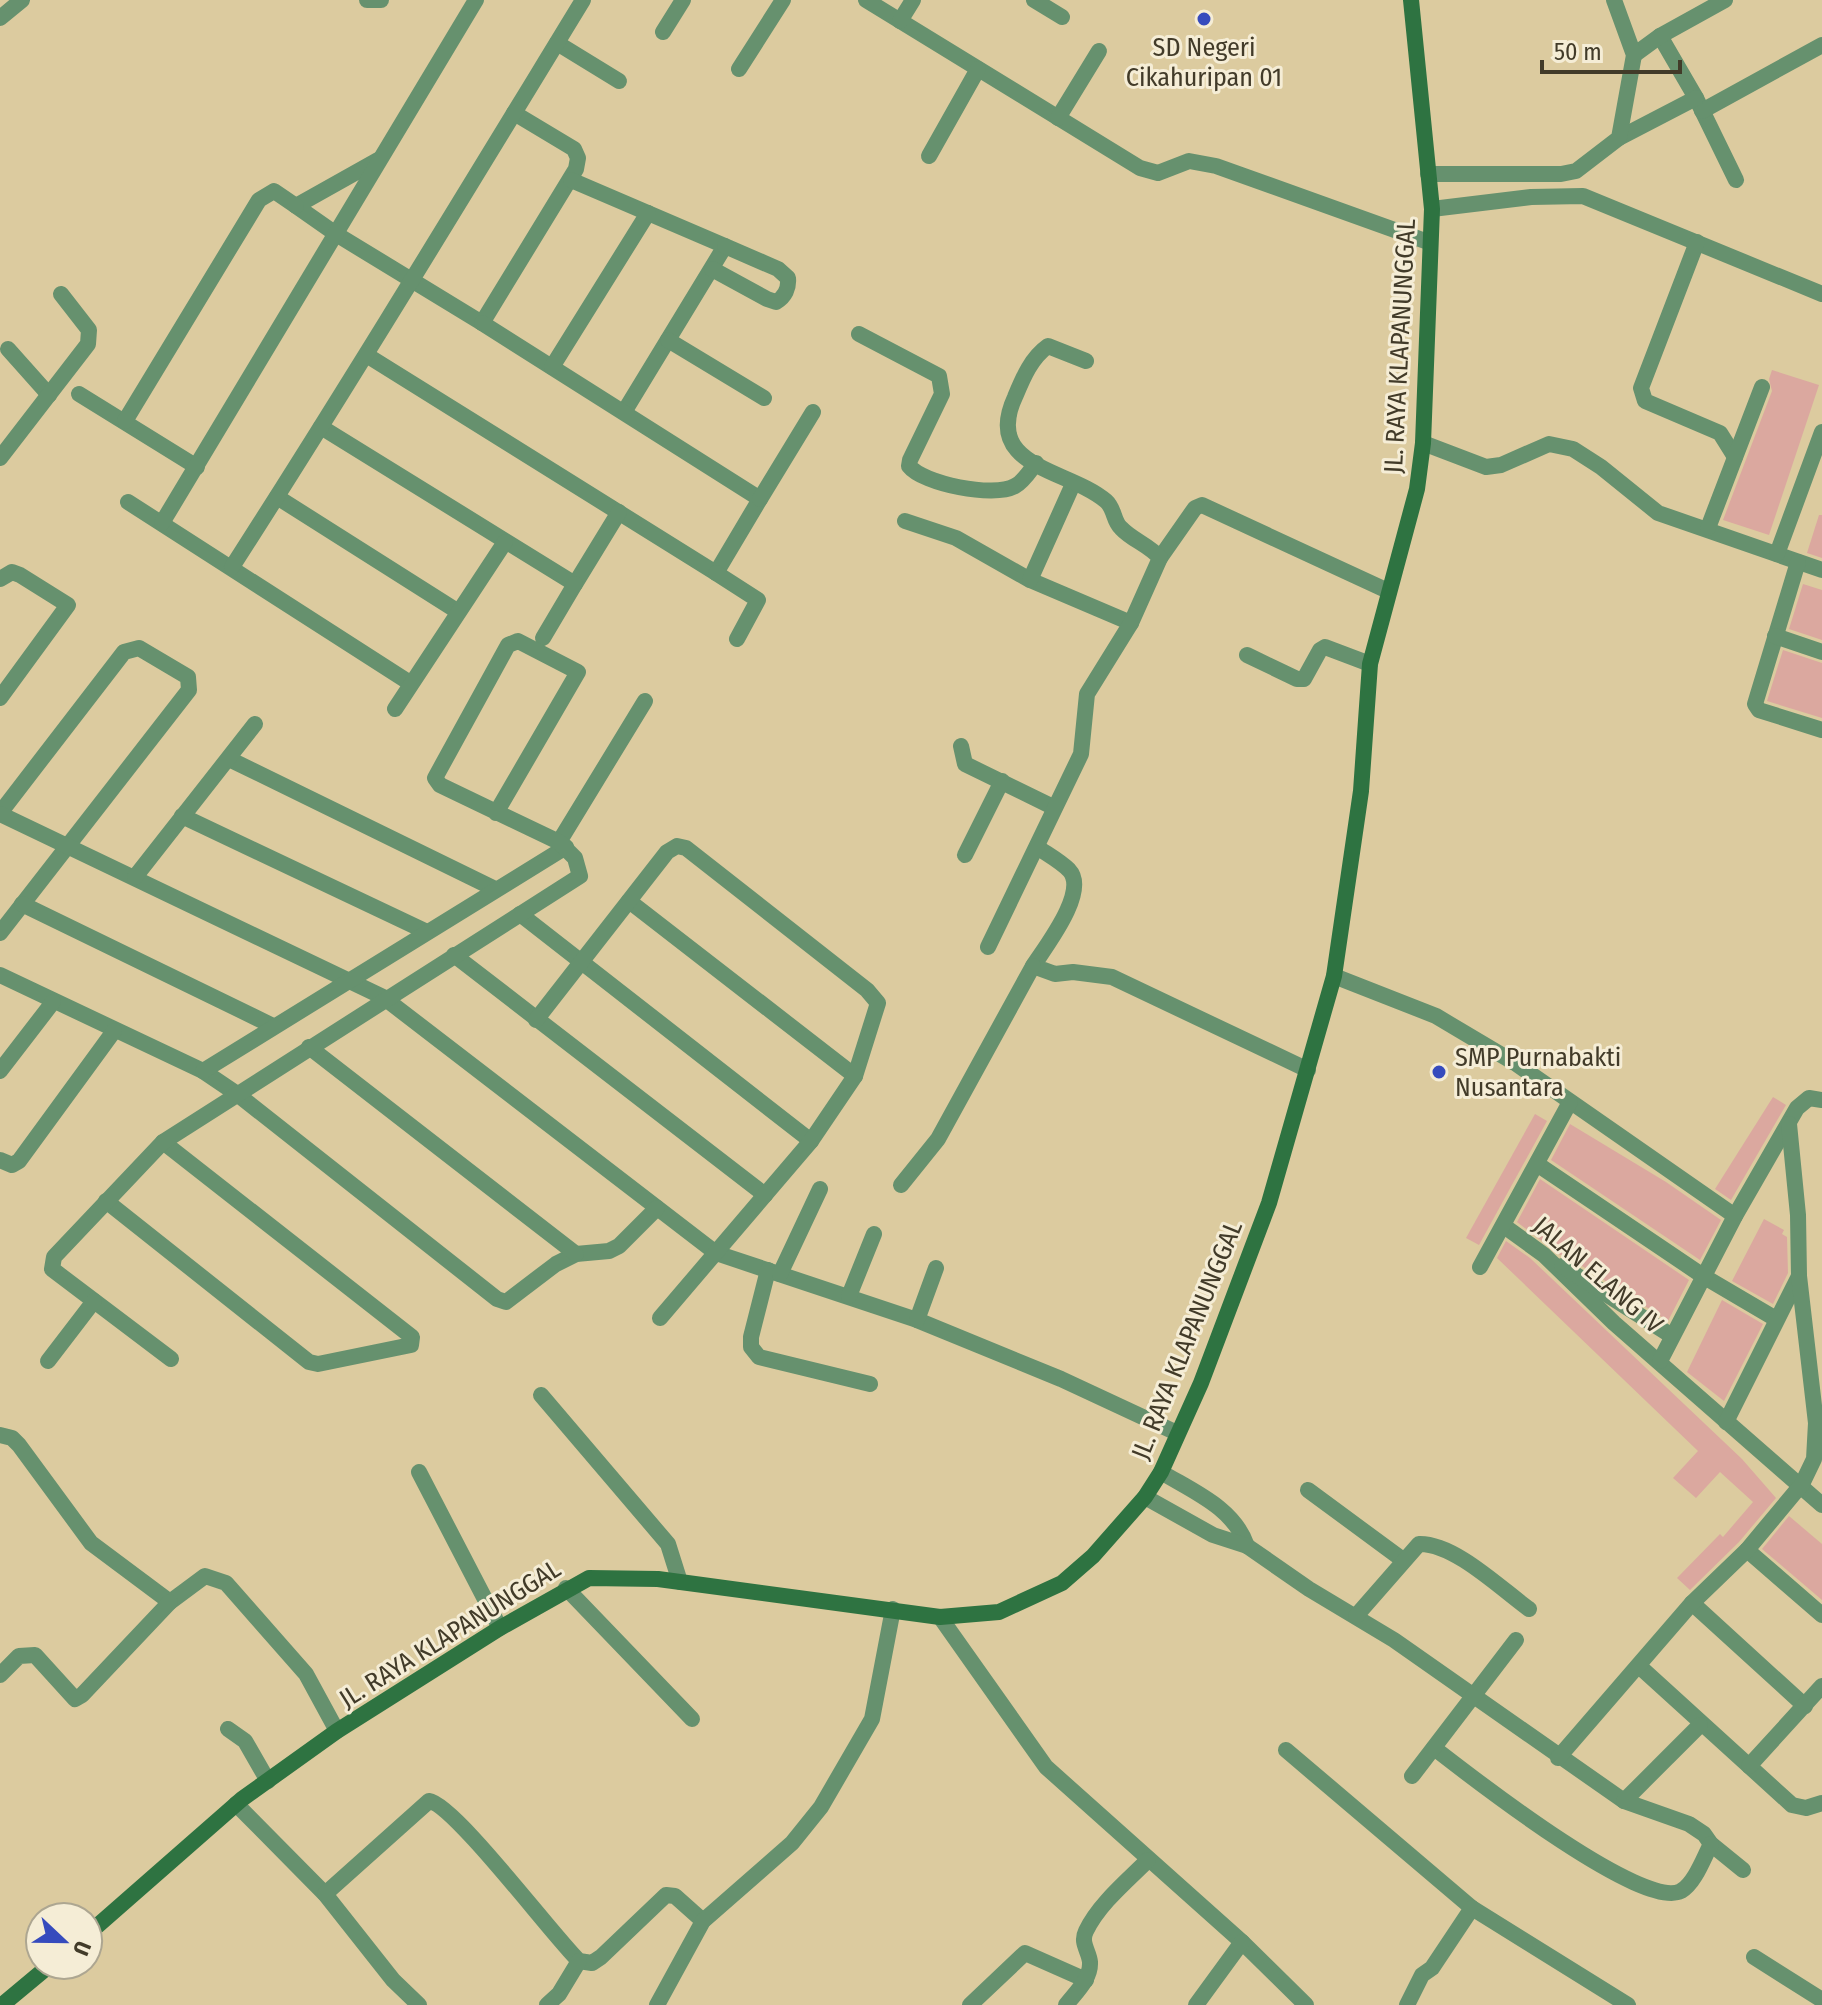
<svg xmlns="http://www.w3.org/2000/svg" width="1822" height="2005" viewBox="0 0 1822 2005" font-family="'Fira Sans Condensed',sans-serif">
<style>
.building{fill:#dba89f}
.lines{fill:none;stroke-linecap:round;stroke-linejoin:round}
.street{stroke:#66916e;stroke-width:16}
.secondary{stroke:#2e7341;stroke-width:16}
.poi-dot{fill:#364bbd;stroke:#f5edd6;stroke-width:3}
.labels{text-anchor:middle;dominant-baseline:central;stroke-width:6;stroke-linejoin:round;paint-order:stroke}
.poi-label{font-size:26px;fill:#423b29;stroke:#f5edd6}
.street-label{font-size:26px;fill:#423b29;stroke:#f5edd6}
</style>
<rect width="100%" height="100%" fill="#dccb9f"/>
<g class="building">
<path d="M1772,370L1819,385L1769,535L1723,520L1772,391L1769,379Z"/>
<path d="M1819,515H1822V558L1807,553Z"/>
<path d="M1803,584L1822,590V640L1789,629Z"/>
<path d="M1783,650L1822,663V718L1767,701Z"/>
<path d="M1773,1097L1786,1105L1731,1200L1715,1189Z"/>
<path d="M1535,1114L1547,1121L1479,1245L1466,1238Z"/>
<path d="M1570,1124L1666,1182L1721,1220L1700,1260L1551,1160Z"/>
<path d="M1540,1179L1689,1280L1668,1321L1568,1257L1560,1255L1517,1222Z"/>
<path d="M1764,1219L1784,1230L1782,1234L1787,1237L1788,1273L1773,1304L1732,1281Z"/>
<path d="M1506,1241L1530,1258L1742,1459L1776,1498L1739,1542L1690,1590L1677,1578L1720,1534L1723,1537L1753,1502L1720,1472L1696,1498L1673,1478L1698,1451L1497,1258Z"/>
<path d="M1722,1300L1763,1324L1724,1401L1687,1372Z"/>
<path d="M1789,1516L1822,1544V1600L1762,1549Z"/>
</g>
<g class="lines">
<g class="street">
<path d="M367,0H381"/>
<path d="M866,0L1140,168L1158,173L1189,161L1216,166L1428,242"/>
<path d="M1034,0L1062,17"/>
<path d="M0,18L22,0"/>
<path d="M900,21L913,0"/>
<path d="M663,32L683,0"/>
<path d="M1660,36L1696,98L1736,180"/>
<path d="M557,43L619,81"/>
<path d="M1634,55L1660,36L1725,0"/>
<path d="M739,69L783,0"/>
<path d="M1702,111L1822,45"/>
<path d="M1058,118L1099,51"/>
<path d="M1619,138L1696,98"/>
<path d="M929,156L978,69"/>
<path d="M378,160L296,206L336,234L482,323L576,169L578,158L574,149L514,113"/>
<path d="M1428,174H1561L1576,171L1619,138L1634,55L1614,0"/>
<path d="M571,180L725,246L624,412"/>
<path d="M1432,209L1531,197L1583,196L1822,294"/>
<path d="M1697,242L1641,388L1645,401L1720,433L1735,457"/>
<path d="M712,269L767,299L776,302C785,297 789,288 788,278L778,269L725,246"/>
<path d="M859,334L939,376L942,394L910,460L909,466C923,484 994,498 1015,486C1023,482 1030,471 1036,463"/>
<path d="M668,340L764,398"/>
<path d="M8,349L49,395"/>
<path d="M368,356L716,573L760,499L482,323"/>
<path d="M552,367L648,213"/>
<path d="M79,394L197,467"/>
<path d="M125,421L259,200L274,191L296,206"/>
<path d="M321,427L575,584L619,512"/>
<path d="M1423,443L1486,467L1501,465L1549,444L1573,449L1601,467L1658,513L1822,570"/>
<path d="M0,458L88,344L89,330L61,294"/>
<path d="M277,497L457,611"/>
<path d="M760,499L813,412"/>
<path d="M128,502L410,683"/>
<path d="M905,521L956,538L1030,580L1131,623"/>
<path d="M162,523L476,0"/>
<path d="M1708,528L1762,387"/>
<path d="M1777,554L1822,432"/>
<path d="M1160,558L1195,508L1202,505L1388,591"/>
<path d="M1798,562L1755,704L1759,710L1822,730"/>
<path d="M232,567C352,380 467,190 583,0"/>
<path d="M716,573L758,600L737,639"/>
<path d="M0,579L12,572L20,575L68,605L0,698"/>
<path d="M1030,580L1073,484"/>
<path d="M1775,636L1822,652"/>
<path d="M543,638L575,584"/>
<path d="M1247,655L1297,679H1304L1320,650L1325,647L1370,664"/>
<path d="M395,709L505,542"/>
<path d="M961,746L965,764L1053,807"/>
<path d="M229,759L495,889"/>
<path d="M0,813L124,652L139,648L188,677L189,690L0,933"/>
<path d="M0,814L383,997L716,1253L917,1320L1061,1379L1177,1433"/>
<path d="M182,816L427,932"/>
<path d="M559,842L645,701"/>
<path d="M1037,847C1047,854 1060,861 1069,870C1089,891 1046,946 1033,966L1055,974L1073,972L1112,977L1308,1070"/>
<path d="M965,855L1002,781"/>
<path d="M135,877L255,724"/>
<path d="M629,901L855,1076"/>
<path d="M22,904L273,1026"/>
<path d="M520,914L811,1141"/>
<path d="M988,947L1081,754L1087,694L1131,623L1160,558C1149,545 1132,540 1121,528C1113,521 1115,509 1106,501C1069,469 982,468 1015,397C1023,378 1031,358 1048,346L1086,361"/>
<path d="M454,955L765,1195"/>
<path d="M0,975L203,1071L237,1094L497,1299L506,1302L556,1264L576,1254L609,1251L619,1246L657,1208"/>
<path d="M1334,976L1436,1016L1515,1063L1735,1216"/>
<path d="M536,1020L667,852L677,846L686,848L867,990L878,1003L855,1076L811,1141L660,1318"/>
<path d="M309,1047L576,1254"/>
<path d="M0,1071L53,1002"/>
<path d="M203,1071L566,847"/>
<path d="M0,1160L12,1165L19,1161L114,1031"/>
<path d="M1537,1164L1703,1276L1776,1319"/>
<path d="M901,1185L938,1139L1033,966"/>
<path d="M106,1201L309,1362L318,1364L411,1345L412,1337L163,1142"/>
<path d="M1504,1226L1544,1255L1614,1323L1822,1505"/>
<path d="M1562,1266L1672,1336"/>
<path d="M1480,1267L1570,1102"/>
<path d="M768,1270L751,1337V1347L759,1357L870,1384"/>
<path d="M780,1274L820,1189"/>
<path d="M849,1296L874,1234"/>
<path d="M917,1320L936,1268"/>
<path d="M171,1359L52,1269L54,1257L163,1142L580,876L575,858L559,842L440,785L435,778L508,645L518,641L578,672L496,813"/>
<path d="M48,1361L94,1301"/>
<path d="M1660,1361L1735,1216L1797,1108L1809,1098L1822,1100"/>
<path d="M541,1395L668,1544L680,1582"/>
<path d="M1726,1422L1799,1276"/>
<path d="M0,1435L12,1438L19,1445L91,1543L170,1602L205,1576L226,1583L306,1674L337,1731"/>
<path d="M419,1472L500,1628"/>
<path d="M1161,1472C1194,1492 1234,1508 1247,1546"/>
<path d="M1308,1490L1403,1560"/>
<path d="M1145,1497L1213,1535L1247,1546L1309,1589L1394,1640L1624,1801L1689,1824L1704,1834L1711,1844L1743,1870"/>
<path d="M1747,1550L1822,1615"/>
<path d="M566,1588L692,1719"/>
<path d="M1692,1603L1805,1706"/>
<path d="M1356,1616L1419,1544C1454,1543 1500,1588 1529,1609"/>
<path d="M940,1617L1046,1767L1242,1942L1306,2005"/>
<path d="M1639,1666L1792,1805L1806,1808L1822,1803"/>
<path d="M0,1675L19,1656L35,1655L75,1699L82,1695L170,1602"/>
<path d="M228,1729L245,1741L268,1781"/>
<path d="M1434,1748C1469,1775 1642,1911 1681,1891C1695,1883 1704,1857 1711,1844"/>
<path d="M1286,1750L1472,1908L1628,2005"/>
<path d="M1558,1758L1692,1603L1747,1550L1802,1484L1814,1459L1816,1423L1799,1276L1798,1215L1789,1124"/>
<path d="M1749,1766L1822,1686"/>
<path d="M1412,1776L1516,1640"/>
<path d="M1624,1801L1700,1725"/>
<path d="M236,1804L325,1894L393,1980L419,2005"/>
<path d="M325,1894L429,1801C454,1804 553,1936 579,1961L592,1963L601,1957L666,1895L675,1896L703,1921"/>
<path d="M1754,1957L1822,2000"/>
<path d="M547,2005L559,1994L579,1961"/>
<path d="M657,2005L703,1921L792,1843L821,1807L872,1719L893,1609"/>
<path d="M970,2005L1025,1953L1086,1980"/>
<path d="M1066,2005C1076,1992 1091,1979 1090,1962C1089,1951 1080,1943 1086,1931C1099,1904 1127,1881 1148,1860"/>
<path d="M1196,2005L1242,1942"/>
<path d="M1407,2005L1422,1975L1432,1968L1472,1908"/>
</g>
<g class="secondary">
<path d="M88,1934L242,1799L337,1731L500,1628L589,1578L658,1579L940,1617L999,1612L1062,1583L1093,1556L1145,1497L1161,1472L1201,1383L1269,1203L1334,976L1361,791L1370,664L1417,489L1423,443L1432,209L1411,0"/>
<path d="M2,2005L50,1965"/>
</g>
</g>
<g class="poi-dot">
<circle cx="1204" cy="19" r="8"/>
<circle cx="1439" cy="1072" r="8"/>
</g>
<g class="labels">
<g class="poi-label">
<text x="1204" y="47">SD Negeri<tspan x="1204" dy="30">Cikahuripan 01</tspan></text>
<text x="1455" y="1057" text-anchor="start">SMP Purnabakti<tspan x="1455" dy="30">Nusantara</tspan></text>
</g>
<g class="street-label">
<text transform="translate(1400 346) rotate(-87)">JL. RAYA KLAPANUNGGAL</text>
<text transform="translate(1598 1275) rotate(41)">JALAN ELANG IV</text>
<text transform="translate(1187 1340) rotate(-68)">JL. RAYA KLAPANUNGGAL</text>
<text transform="translate(450 1634) rotate(-32)">JL. RAYA KLAPANUNGGAL</text>
</g>
</g>
<g transform="translate(64 1941) rotate(112)"><circle r="38" fill="#f5edd6" stroke="#ada691" stroke-width="2"/>
<path d="M0-6L14 30L0 20L-14 30Z" fill="#364bbd"/>
<text y="-12" font-size="22" font-weight="bold" text-anchor="middle" fill="#423b29">U</text>
</g>
<path d="M1542 60v12h138v-12" fill="none" stroke="#423b29" stroke-width="4"/>
<text x="1554" y="60" font-size="24" fill="#423b29" stroke="#f5edd6" stroke-width="6" paint-order="stroke">50 m</text>
</svg>
